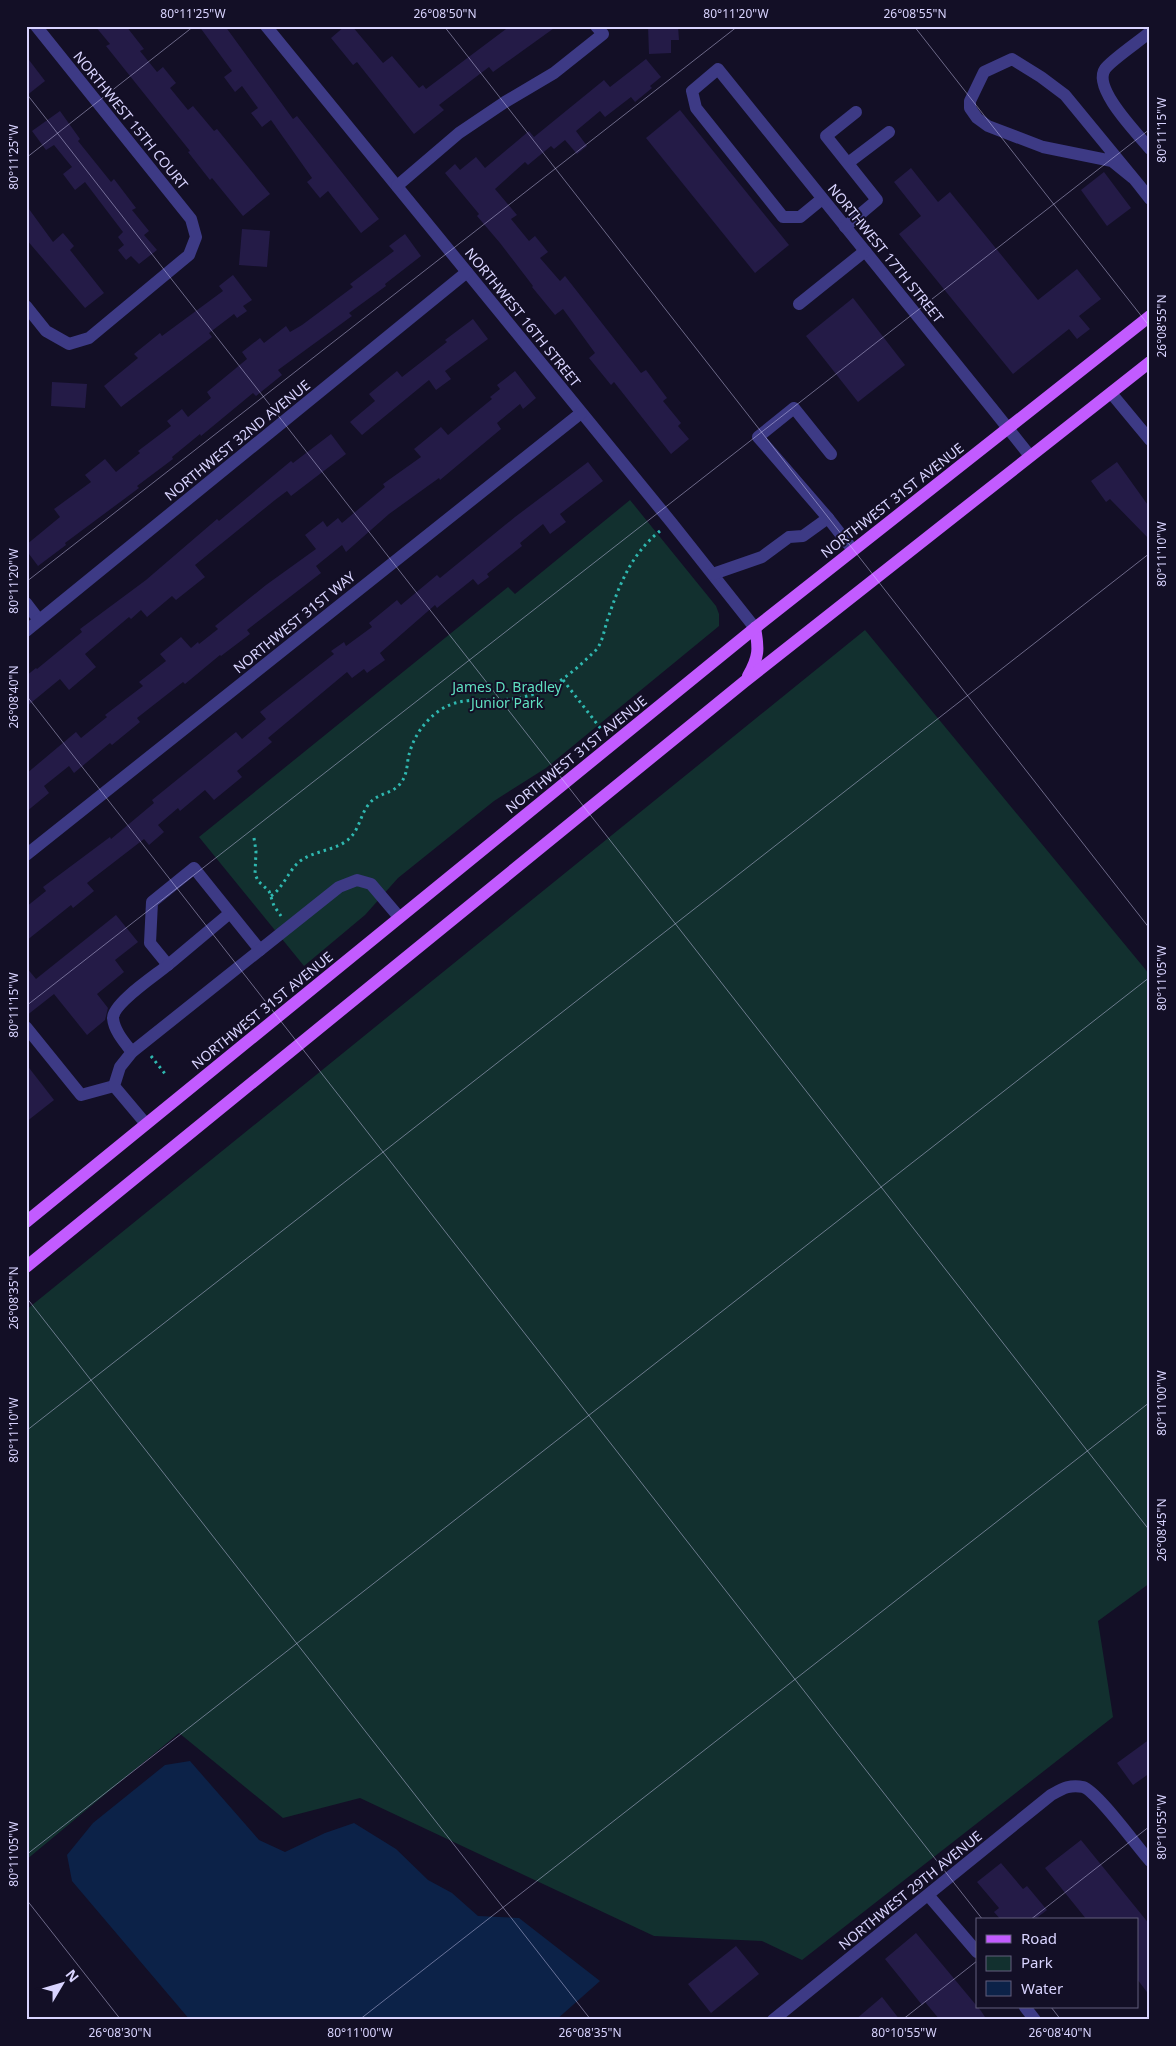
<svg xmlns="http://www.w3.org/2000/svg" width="1176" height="2046" viewBox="0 0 1176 2046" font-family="'Noto Sans',sans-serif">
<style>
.green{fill:#12302f}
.water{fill:#0c2248}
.building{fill:#241b47}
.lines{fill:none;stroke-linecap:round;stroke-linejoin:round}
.path{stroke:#2fb8b0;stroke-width:3;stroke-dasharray:2.5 4;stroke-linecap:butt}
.minor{stroke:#3d3a85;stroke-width:12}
.major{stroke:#c25bff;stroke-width:12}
.ticks{fill:none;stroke:#d9d4ff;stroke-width:1;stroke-opacity:0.45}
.labels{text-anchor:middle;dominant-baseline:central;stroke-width:4;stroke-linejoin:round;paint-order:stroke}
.street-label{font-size:14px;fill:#d9d4ff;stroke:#130f26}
.park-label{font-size:14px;fill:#5fe0c0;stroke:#130f26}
.neatline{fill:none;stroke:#d9d4ff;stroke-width:2}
.ticks-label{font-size:12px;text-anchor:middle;fill:#d9d4ff}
</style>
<rect width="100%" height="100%" fill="#130f26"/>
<g class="green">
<path d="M630,500L716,606L719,614V626L546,768L494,801L398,878L365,915L304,966L199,837L508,587L515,594Z"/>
<path d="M865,630L1150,975V1583L1098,1621L1113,1717L802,1960L762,1941L654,1936L360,1798L283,1818L179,1733L26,1860V1310Z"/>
</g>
<path class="water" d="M190,1761L259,1840L285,1852L325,1833L354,1823L396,1849L428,1880L452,1893L478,1916L519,1918L600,1981L556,2020H190L72,1881L67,1855L93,1823L165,1765Z"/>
<g class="building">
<path d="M95,26H126L144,49L140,51L157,72L163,67L176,83L170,88L188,110L193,106L214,131L217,129L270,194L243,216L212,178L210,180L188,152L190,151L106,46L110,44Z"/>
<path d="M199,26H225L293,119L297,116L379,219L361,233L328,191L320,198L307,182L312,178L271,120L262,127L251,113L258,108L242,86L235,92L224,77L232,71Z"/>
<path d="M345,26H352L383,63L392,56L419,88L423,85L426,89L510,26H557L493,72L489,67L439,105L444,110L414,134L357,62L353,65L331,38Z"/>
<path d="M648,26H678L679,40H671V53L649,54Z"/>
<path d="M26,56L45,81L26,96Z"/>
<path d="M646,59L661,77L650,86L652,88L635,102L631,97L605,117L600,111L576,131L587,146L577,154L565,140L554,149L551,146L528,165L525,162L495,189L517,215L511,219L529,241L535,236L548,252L540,258L560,281L565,276L641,373L646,370L667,398L663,401L681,423L678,426L689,439L671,454L614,382L611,385L589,358L595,353L563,309L555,315L532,287L533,286L500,243L477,216L479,214L445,173L455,164L460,170L476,157L485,168L529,131L534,137L604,80L610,87Z"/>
<path d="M680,110L789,245L755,273L646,138Z"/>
<path d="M60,111L80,139L78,141L111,182L114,179L136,208L132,210L149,231L144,235L157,250L139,264L131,256L126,260L118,250L124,245L118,237L123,232L85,182L75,190L63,174L72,167L54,145L46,150L32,131Z"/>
<path d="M911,168L938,202L950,192L1038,300L1077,269L1101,299L1079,316L1090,329L1077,339L1069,329L1013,374L899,234L921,216L894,182Z"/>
<path d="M1104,172L1131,208L1107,226L1081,190Z"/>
<path d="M26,205L53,242L63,233L74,246L70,250L104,293L85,308L26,239Z"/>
<path d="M242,229L270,231L267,267L239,265Z"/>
<path d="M405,234L421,256L385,284L386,286L349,313L352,316L278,370L282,375L256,396L253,393L201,436L200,434L172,457L173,459L137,486L139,488L65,543L66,545L38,566L26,550V545L60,517L54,509L91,482L85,475L105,459L116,472L140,453L138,451L171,426L167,421L182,409L188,417L211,398L207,392L247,359L242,352L260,338L264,343L286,326L290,332L302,325L353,287L350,284L394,251L389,246Z"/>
<path d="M233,275L252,300L243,306L247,311L237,318L234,314L209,333L212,337L121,407L104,386L138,358L134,354L160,333L162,336L223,291L219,286Z"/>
<path d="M853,298L905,365L858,402L806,336Z"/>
<path d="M473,319L488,339L445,371L451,379L436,390L429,380L362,435L350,422L375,401L369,394L397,371L402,377L447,342L445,340Z"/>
<path d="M515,371L536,398L523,409L520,404L497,423L501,429L440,480L439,478L389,514L346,552L342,545L316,566L321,573L247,630L250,634L221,656L220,655L185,684L183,682L137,718L140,722L112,745L110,743L74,773L69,766L44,786L49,793L26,812V774L76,732L81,738L107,717L105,715L143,686L139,682L166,661L160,654L181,637L191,648L198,642L199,644L218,629L215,626L266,585L316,549L305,535L323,521L327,527L338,518L342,523L385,487L383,484L421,457L414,449L441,427L448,435L492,399L490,397L500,389L497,385Z"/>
<path d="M52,382L87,384L85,408L51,406Z"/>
<path d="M331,434L346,454L291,496L287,491L275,500L195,565L205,577L176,600L172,596L147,617L141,610L131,619L129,617L85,654L96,667L69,690L60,679L26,707V676L36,668L37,669L82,632L80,629L146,580L217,519L219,521L291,461L293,463Z"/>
<path d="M588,462L603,481L560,514L566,522L550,534L543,524L520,543L522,546L487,574L489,577L478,585L473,579L437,608L435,605L380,653L385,660L367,673L364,669L352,678L347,672L268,738L272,742L237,771L242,777L214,800L205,790L180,811L178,808L158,825L164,832L149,845L144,839L87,883L94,891L73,908L71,905L26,941V907L46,891L43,887L110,837L111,839L154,803L152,800L236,732L242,739L266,719L260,712L334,654L331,651L344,642L346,646L372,627L369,623L397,600L401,605L437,575L440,578L515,517Z"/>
<path d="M1117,462L1150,508V540L1110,499L1106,502L1091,481Z"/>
<path d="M116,915L138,942L115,960L124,972L97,994L108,1008L105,1020L87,1035L54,994L26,1016V967L36,979Z"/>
<path d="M26,1064L54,1100L26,1122Z"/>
<path d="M1150,1739V1773L1133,1785L1117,1763Z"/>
<path d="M1081,1840L1150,1925V1996L1137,1979V1920H1087L1045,1868Z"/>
<path d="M1001,1863L1023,1889L1027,1886L1047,1910L1034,1920H1001L994,1912L999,1908L977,1882Z"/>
<path d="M916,1933L981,2011L987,2020H940L925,2002L922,2005L906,1985L885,1959Z"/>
<path d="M736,1946L759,1974L711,2013L688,1984Z"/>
<path d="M882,1997L900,2020H855Z"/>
</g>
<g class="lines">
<g class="path">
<path d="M563,680L601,729"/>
<path d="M254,838L256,851L255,874L258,881L269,891L274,906L281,916"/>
<path d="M271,896C284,887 288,871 300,861C314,851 331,851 345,842C360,832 359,816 369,804C377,793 392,794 400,784C406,777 407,768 408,759C412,739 423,722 440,710C465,694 491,703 518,698C550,693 572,673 594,652C602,645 604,631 607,621C619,586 630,555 660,531"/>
<path d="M151,1056L166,1075"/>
</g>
<g class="minor">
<path d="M266,26L671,522L755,628"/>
<path d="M1150,32C1141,40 1110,61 1105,69C1092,88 1137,133 1150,149"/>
<path d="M848,163L889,132"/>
<path d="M1133,178L1112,161L1043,147L988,126L977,118L970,108V101L984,72L1012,59L1041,77L1065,95L1139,185L1150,199"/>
<path d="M397,186L459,133L505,102L554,73L603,34L596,26"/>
<path d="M822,199L800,217H783L696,108L692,91L718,69L995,412L1030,456"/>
<path d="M845,227L877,200L826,136L856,112"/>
<path d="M799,304L865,251"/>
<path d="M26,306L46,331L69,344L89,338L189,255L196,237L191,219L36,26"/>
<path d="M1111,393L1150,440"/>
<path d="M828,518L758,437L794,408L831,454"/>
<path d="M713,574L762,557L789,537L803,536L828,518L853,550"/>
<path d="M26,603L39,620"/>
<path d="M26,631L467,272"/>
<path d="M26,855L581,413"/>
<path d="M230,913L168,965L150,943L152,902L194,868L260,950"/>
<path d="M26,1027L81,1095L114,1086"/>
<path d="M132,1052C125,1043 114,1031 113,1018C113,1003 156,975 168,965"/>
<path d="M146,1124L114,1086L120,1067L132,1052L339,887L357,880L371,884L399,917"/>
<path d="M928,1895L977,1952"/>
<path d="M1025,2007L1035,2020"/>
<path d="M773,2020L1051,1795C1062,1789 1070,1784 1083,1787C1097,1791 1138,1848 1150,1861"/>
</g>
<g class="major">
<path d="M748,676C759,657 759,649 755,628"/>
<path d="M26,1222L755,628L1150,316"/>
<path d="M26,1267L744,682L1150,362"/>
</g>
</g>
<path class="ticks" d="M444,26L1150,929M914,26L1150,327M26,93L1150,1531M26,158L194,26M26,582L738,26M26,695L983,1920M26,1006L1150,129M26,1297L591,2020M26,1431L1150,553M26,1855L1150,977M26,1899L121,2020M1030,1920L1150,1826M1051,2007L1061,2020M359,2020L1150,1402M902,2020L977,1961"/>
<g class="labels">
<g class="street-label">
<text transform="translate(131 120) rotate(51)">NORTHWEST 15TH COURT</text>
<text transform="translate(886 253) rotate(51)">NORTHWEST 17TH STREET</text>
<text transform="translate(523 317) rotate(51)">NORTHWEST 16TH STREET</text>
<text transform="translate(237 440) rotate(-39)">NORTHWEST 32ND AVENUE</text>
<text transform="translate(892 500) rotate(-38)">NORTHWEST 31ST AVENUE</text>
<text transform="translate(294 622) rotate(-39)">NORTHWEST 31ST WAY</text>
<text transform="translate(576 754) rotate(-39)">NORTHWEST 31ST AVENUE</text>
<text transform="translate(262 1010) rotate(-39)">NORTHWEST 31ST AVENUE</text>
<text transform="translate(910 1890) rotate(-39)">NORTHWEST 29TH AVENUE</text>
</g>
<g class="park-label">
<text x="507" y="686">James D. Bradley<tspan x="507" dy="16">Junior Park</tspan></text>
</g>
</g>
<rect width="1176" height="2046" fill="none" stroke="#130f26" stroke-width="55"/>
<rect x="976" y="1918" width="162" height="90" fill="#130f26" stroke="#625e7d"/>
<rect x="986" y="1935" width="25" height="8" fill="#c25bff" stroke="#625e7d"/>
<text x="1021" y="1944" font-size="15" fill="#d9d4ff">Road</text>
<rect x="986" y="1956" width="25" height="15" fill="#12302f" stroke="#625e7d"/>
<text x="1021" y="1968" font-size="15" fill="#d9d4ff">Park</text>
<rect x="986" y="1981" width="25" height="15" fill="#0c2248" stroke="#625e7d"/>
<text x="1021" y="1994" font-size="15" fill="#d9d4ff">Water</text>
<g transform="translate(62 1984) rotate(52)" stroke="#130f26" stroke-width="4" paint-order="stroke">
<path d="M0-4L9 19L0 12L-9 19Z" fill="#d9d4ff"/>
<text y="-8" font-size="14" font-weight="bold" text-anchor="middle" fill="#d9d4ff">N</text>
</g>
<rect x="28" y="28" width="1120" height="1990" class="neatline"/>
<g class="ticks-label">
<text x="193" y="18">80°11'25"W</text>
<text x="445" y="18">26°08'50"N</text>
<text x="736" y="18">80°11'20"W</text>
<text x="915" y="18">26°08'55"N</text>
<text transform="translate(1162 130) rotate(-90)" y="4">80°11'15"W</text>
<text transform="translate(14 157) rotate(-90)" y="4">80°11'25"W</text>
<text transform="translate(1162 326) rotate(-90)" y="4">26°08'55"N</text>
<text transform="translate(1162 554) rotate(-90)" y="4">80°11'10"W</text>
<text transform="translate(14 581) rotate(-90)" y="4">80°11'20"W</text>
<text transform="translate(14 697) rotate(-90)" y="4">26°08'40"N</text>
<text transform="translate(1162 978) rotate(-90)" y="4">80°11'05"W</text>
<text transform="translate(14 1005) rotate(-90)" y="4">80°11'15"W</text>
<text transform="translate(14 1298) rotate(-90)" y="4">26°08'35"N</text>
<text transform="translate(1162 1403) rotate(-90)" y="4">80°11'00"W</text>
<text transform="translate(14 1430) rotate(-90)" y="4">80°11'10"W</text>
<text transform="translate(1162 1530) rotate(-90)" y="4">26°08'45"N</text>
<text transform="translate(1162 1827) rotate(-90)" y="4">80°10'55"W</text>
<text transform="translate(14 1854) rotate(-90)" y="4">80°11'05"W</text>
<text x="120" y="2037">26°08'30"N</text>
<text x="360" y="2037">80°11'00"W</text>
<text x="590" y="2037">26°08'35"N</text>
<text x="904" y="2037">80°10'55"W</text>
<text x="1060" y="2037">26°08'40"N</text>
</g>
</svg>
